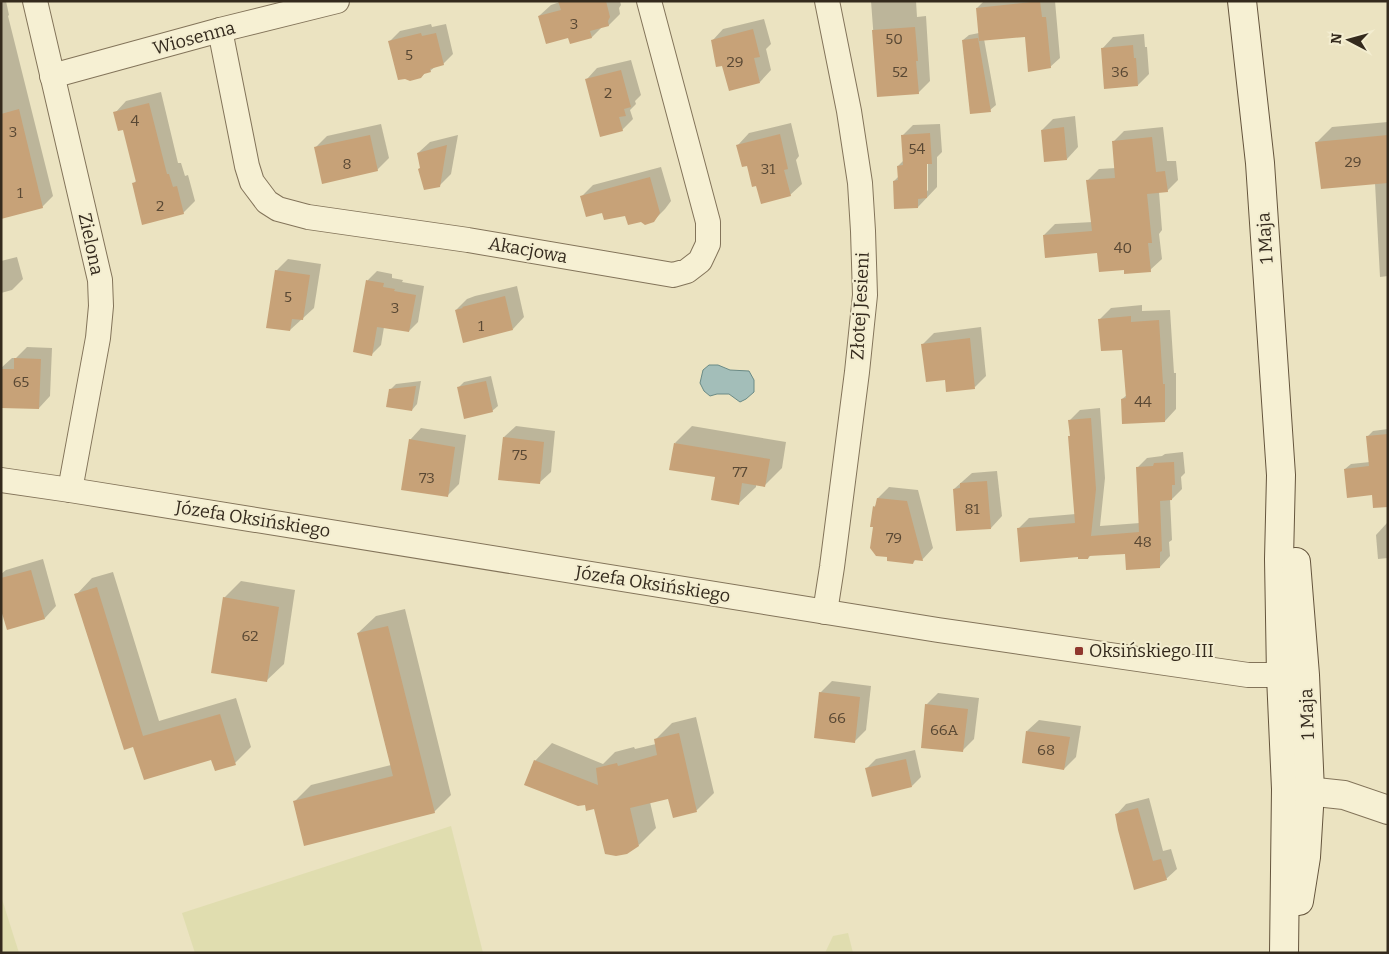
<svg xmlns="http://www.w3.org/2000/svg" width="1389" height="954" viewBox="0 0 1389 954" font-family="Bitter,serif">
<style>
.farmland{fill:#e0ddaf}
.water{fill:#a3beb9;stroke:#6b8b86}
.shadow{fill:#0003;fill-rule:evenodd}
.building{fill:#c7a278}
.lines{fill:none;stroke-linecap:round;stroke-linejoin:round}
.minor-casing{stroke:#83745a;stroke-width:26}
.tertiary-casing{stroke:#83745a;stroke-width:30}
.secondary-casing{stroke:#65553d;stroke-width:30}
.minor{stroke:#f6f0d3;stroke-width:24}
.tertiary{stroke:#f6f0d3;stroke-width:28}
.secondary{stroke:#f6f0d3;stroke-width:28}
.poi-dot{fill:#8f372d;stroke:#f3edd0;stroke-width:2}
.labels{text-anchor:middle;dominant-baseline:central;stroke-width:4;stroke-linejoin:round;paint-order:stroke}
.number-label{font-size:15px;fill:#594834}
.street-label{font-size:18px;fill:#342a1d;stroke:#f3edd0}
.poi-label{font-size:18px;fill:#342a1d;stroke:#f3edd0;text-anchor:start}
</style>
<rect width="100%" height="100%" fill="#ebe3c1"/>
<g class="farmland">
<path d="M451,826L483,953H195L182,913Z"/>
<path d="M1,896L19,953H1Z"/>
<path d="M848,933L853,953H825L833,936Z"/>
</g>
<path class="water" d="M709,365H718L730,370L749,371L754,380V392L746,399L740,402L729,394H717L710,396L704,391L700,383L703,370Z"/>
<g class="shadow">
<path d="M1,1H6L9,15L8,16L53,196L42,207L1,217Z"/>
<path d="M560,1H620L621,5L619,8L620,14L609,25L602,27L592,37L569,36L539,16L551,5L560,2Z"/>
<path d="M871,1H916L917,17L926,16L930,81L918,93L878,95Z"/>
<path d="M984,1H1055L1060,58L1050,67L1026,36L984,39L996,105L990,110L963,40L969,35L979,33L977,8Z"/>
<path d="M764,19L771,44L766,49L771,70L760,82L723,64L712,41L723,29Z"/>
<path d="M431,24L432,27L446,24L453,54L443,64L436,66L430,71L426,72L421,77L390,41L400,31Z"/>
<path d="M1144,34L1145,47H1147L1149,74L1138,85L1102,49L1113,37Z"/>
<path d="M631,60L641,95L635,101L636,104L630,110L633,119L622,130L587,79L597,68Z"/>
<path d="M161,92L178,163H181L185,176L188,175L195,201L183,213L133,184L137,180L124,128L115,113L126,101Z"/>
<path d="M1075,116L1078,147L1067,159L1042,130L1053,119Z"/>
<path d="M1388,122V276L1380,277L1375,183L1317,142L1332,127Z"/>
<path d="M791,123L799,156L796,160L802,184L790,195L757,184L738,145L749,133Z"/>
<path d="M381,124L389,158L377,170L315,148L327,136Z"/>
<path d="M940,124L942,152L937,157V187L918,207L894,181L899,176L898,166L904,160L903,135L913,125ZM926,158H928V190L926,193Z"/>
<path d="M1163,127L1167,161H1176L1178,180L1167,191L1159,192L1162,230L1159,234L1162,259L1150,270L1125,269L1098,252L1044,235L1055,224L1093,222L1088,180L1099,169L1116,168L1113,142L1124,131Z"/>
<path d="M458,135L451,174L439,186L418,153L430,142Z"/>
<path d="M661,167L671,201L665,209L653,221L626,214L603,212L582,196L593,185Z"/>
<path d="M17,257L23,279L12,290L1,293V261Z"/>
<path d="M288,259L321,264L314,308L290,330L276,271Z"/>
<path d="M377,271L392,274V278L403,280L402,282L424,286L418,322L409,331L384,327L381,345L372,354L354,351L368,280Z"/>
<path d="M517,286L524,317L513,329L456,310L467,299L475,296Z"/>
<path d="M1142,305V311L1170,310L1174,373H1176V409L1165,421L1122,399L1127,395L1123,348L1100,319L1111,308Z"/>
<path d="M981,327L986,376L975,387L922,345L934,333Z"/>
<path d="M27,347L52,348L50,396L39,408L1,407V368L12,358H16Z"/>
<path d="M491,376L498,406L492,411L458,388L464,382Z"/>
<path d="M421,381L417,404L412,410L390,390L396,384Z"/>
<path d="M1100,408L1105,478L1100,526L1140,523L1137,468L1147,458L1162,456L1165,454L1183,452L1185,473L1181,477L1182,489L1172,499H1170L1172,540L1169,542L1170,556L1160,567L1126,552L1091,555L1088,558L1079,556L1019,528L1029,518L1076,514L1070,420L1080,410Z"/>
<path d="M516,426L555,431L551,472L539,483L504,437Z"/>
<path d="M692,426L786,442L782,468L765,485L756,484V487L738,504L716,476L675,443Z"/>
<path d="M421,428L466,435L459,484L447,496L410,440Z"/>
<path d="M1388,429V493L1345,469L1351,464L1370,462L1368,436L1373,431Z"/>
<path d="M997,471L1002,516L991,528L954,489L972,473Z"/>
<path d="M889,487L918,490L933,548L922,560L916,559L913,563L888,556L874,526V507L877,504L878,498Z"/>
<path d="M1387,523L1388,558L1378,559L1376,535Z"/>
<path d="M43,559L56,606L45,618L1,605V574L6,570Z"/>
<path d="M113,572L159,721L236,698L251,747L235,763L134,745L76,595L92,578Z"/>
<path d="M241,581L295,590L284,664L266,681L224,598Z"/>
<path d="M405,609L451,795L434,812L294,802L311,785L391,765L358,633L376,616Z"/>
<path d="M832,681L871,686L866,730L855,741L820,693Z"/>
<path d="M938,693L979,698L974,739L963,750L926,705Z"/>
<path d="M696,717L714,793L697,810L674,816L669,798L650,802L656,828L639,845L595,808L585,803L535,761L552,743L603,764L615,752L634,747L635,749L656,744L655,740L672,723Z"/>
<path d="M1039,720L1081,726L1076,757L1064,769L1027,731Z"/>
<path d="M915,750L921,777L912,786L867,768L876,759Z"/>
<path d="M1149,798L1163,851L1171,849L1177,869L1166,879L1116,815L1126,804Z"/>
</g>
<g class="building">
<path d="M558,1H606L610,17L608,21L609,26L590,31L592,38L570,44L568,38L546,44L538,16L561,10Z"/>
<path d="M1040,1L1042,17H1046L1051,68L1028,72L1025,37L979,41L976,8Z"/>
<path d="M915,27L918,61H916L919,94L877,97L872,30Z"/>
<path d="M753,29L760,57L754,58L760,83L729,91L722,66L716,67L711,40Z"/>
<path d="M421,33L422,36L436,33L444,65L430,69L431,72L424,74L421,78L410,81L405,79L398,80L388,41Z"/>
<path d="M978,38L991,112L970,114L962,40Z"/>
<path d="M1133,45L1134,58H1136L1138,86L1104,89L1101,48Z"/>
<path d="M621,70L631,107L624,109L626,116L619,117L623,131L600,137L585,79Z"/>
<path d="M149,103L167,174H169L173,187L177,186L184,214L142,225L132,183L136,182L123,130L118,131L113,112Z"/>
<path d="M19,109L43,208L1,219V114Z"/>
<path d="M1064,127L1067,160L1044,162L1041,130Z"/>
<path d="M930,133L932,164H927V198L918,199V208L894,209L893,181L898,180L897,166L903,165L901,135Z"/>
<path d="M780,134L788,169L784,170L791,196L761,204L756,186L752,187L747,166L742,167L736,145Z"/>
<path d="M370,135L378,171L322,184L314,147Z"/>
<path d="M1388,135V183L1321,189L1315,142Z"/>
<path d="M1152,137L1156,172L1165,171L1168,192L1147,194L1152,243H1148L1151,272L1124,274V270L1099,272L1097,253L1045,258L1043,235L1092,231L1086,180L1115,178L1112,141Z"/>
<path d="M447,145L440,187L424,190L418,169L420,168L417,153Z"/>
<path d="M650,177L660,213L654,222L645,225L641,222L628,225L625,216L604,220L602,213L586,217L580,196Z"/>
<path d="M275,270L310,275L303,320L292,319L290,331L266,328Z"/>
<path d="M366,280L384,283L383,287L395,289L394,291L416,295L409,332L377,327L372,356L353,352Z"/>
<path d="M505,296L513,330L463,343L455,310L463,308L462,307Z"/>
<path d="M1131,316V322L1159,320L1163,384H1165V422L1122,424L1121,399L1126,398L1122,350L1101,351L1098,319Z"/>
<path d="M970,338L975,389L946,392L945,380L926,382L921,344Z"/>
<path d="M14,358L41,359L39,409L1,408V369H14Z"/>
<path d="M486,381L493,412L464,419L457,387Z"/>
<path d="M416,386L412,411L386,407L389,389Z"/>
<path d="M1091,418L1096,489L1091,536L1139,532L1136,467L1153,466L1154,463L1174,462L1175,485H1172V500L1160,501L1162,551L1160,552V568L1126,570L1125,554L1089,556L1088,559H1078V557L1020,562L1017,528L1075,523L1068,436H1070L1068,420Z"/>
<path d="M1388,434V507L1373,508L1372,495L1347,498L1344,469L1369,466L1366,436Z"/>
<path d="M503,437L544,442L540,484L498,480Z"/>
<path d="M409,439L455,447L448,497L401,490Z"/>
<path d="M674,443L770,459L765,487L742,483L739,505L711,500L715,477L669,470Z"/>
<path d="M987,481L991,529L956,531L953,489L960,488V483Z"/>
<path d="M877,498L907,501L923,561L914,560L913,564L887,561V557L876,556L870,548L873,527H870L873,506L875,507Z"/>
<path d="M31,570L45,619L7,630L1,610V578Z"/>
<path d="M97,587L143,736L220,714L236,765L215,771L211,760L144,780L133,747L124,750L74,594Z"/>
<path d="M223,597L279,607L267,682L211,673Z"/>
<path d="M388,626L435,813L304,846L293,801L393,776L357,633Z"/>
<path d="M819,692L860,697L855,743L814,738Z"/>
<path d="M925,704L968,709L963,752L921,748Z"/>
<path d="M1026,731L1070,737L1064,770L1022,763Z"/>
<path d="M679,733L697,812L673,818L668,799L630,808L639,846L627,854L616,856L605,854L594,809L586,811L585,805L578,806L524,785L534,760L598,785L596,768L617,763L618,766L657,755L654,739Z"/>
<path d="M906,759L912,787L872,797L865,768Z"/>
<path d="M1138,808L1153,861L1161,859L1167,880L1134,890L1118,830L1115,814Z"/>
</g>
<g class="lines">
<defs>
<g id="minor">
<path d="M35,1L100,280L101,306L98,338L70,490"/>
<path d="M220,30L247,166L252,182L267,202L278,209L308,217L468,240L673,275L687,271L700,261L708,244V222L649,1"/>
<path d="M52,76L220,30L337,1"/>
<path d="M1,480L70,490L938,630L1248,675H1299"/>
<path d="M825,612L832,567L857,372L865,295L863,231L860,183L849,111L827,1"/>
</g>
<path id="tertiary" d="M1288,789L1344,795L1388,810"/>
<g id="secondary">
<path d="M1242,1L1260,163L1281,475L1279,559L1281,676L1286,789L1284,953"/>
<path d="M1296,562L1305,675L1310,791L1306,857L1299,901"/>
</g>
</defs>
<use href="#minor" class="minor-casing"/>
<use href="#tertiary" class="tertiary-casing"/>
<use href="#secondary" class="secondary-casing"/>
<use href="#minor" class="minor"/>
<use href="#tertiary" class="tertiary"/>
<use href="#secondary" class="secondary"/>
</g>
<rect class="poi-dot" x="1074" y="646" width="10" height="10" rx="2.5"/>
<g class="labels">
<g class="number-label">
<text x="574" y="24">3</text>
<text x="894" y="39">50</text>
<text x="409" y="55">5</text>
<text x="735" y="62">29</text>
<text x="900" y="72">52</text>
<text x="1120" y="72">36</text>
<text x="608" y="93">2</text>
<text x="135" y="121">4</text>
<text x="13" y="132">3</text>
<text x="917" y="149">54</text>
<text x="1353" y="162">29</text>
<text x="347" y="164">8</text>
<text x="768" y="169">31</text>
<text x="20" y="193">1</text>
<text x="160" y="206">2</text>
<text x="1123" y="248">40</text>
<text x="288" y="297">5</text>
<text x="395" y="308">3</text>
<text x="481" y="326">1</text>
<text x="21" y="382">65</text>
<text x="1143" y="402">44</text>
<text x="520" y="455">75</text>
<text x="740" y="472">77</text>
<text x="427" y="478">73</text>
<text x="972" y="509">81</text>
<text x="894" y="538">79</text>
<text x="1143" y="542">48</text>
<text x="250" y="636">62</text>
<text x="837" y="718">66</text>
<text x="944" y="730">66A</text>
<text x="1046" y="750">68</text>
</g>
<g class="street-label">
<text transform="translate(194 38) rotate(-15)">Wiosenna</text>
<text transform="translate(1265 238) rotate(-94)">1 Maja</text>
<text transform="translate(91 244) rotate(78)">Zielona</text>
<text transform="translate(528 250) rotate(10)">Akacjowa</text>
<text transform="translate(860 306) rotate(-87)">Złotej Jesieni</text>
<text transform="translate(253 519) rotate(9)">Józefa Oksińskiego</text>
<text transform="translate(653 584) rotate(9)">Józefa Oksińskiego</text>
<text transform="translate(1307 714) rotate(-92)">1 Maja</text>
</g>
<g class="poi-label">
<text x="1089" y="651">Oksińskiego III</text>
</g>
</g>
<rect width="1389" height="954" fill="none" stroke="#342a1d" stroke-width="5"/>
<g transform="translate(1349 40) rotate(276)" stroke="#f3edd0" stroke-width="4" paint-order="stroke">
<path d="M0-4L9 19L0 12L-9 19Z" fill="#342a1d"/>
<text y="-8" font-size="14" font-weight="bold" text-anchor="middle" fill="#342a1d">N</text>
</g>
</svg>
